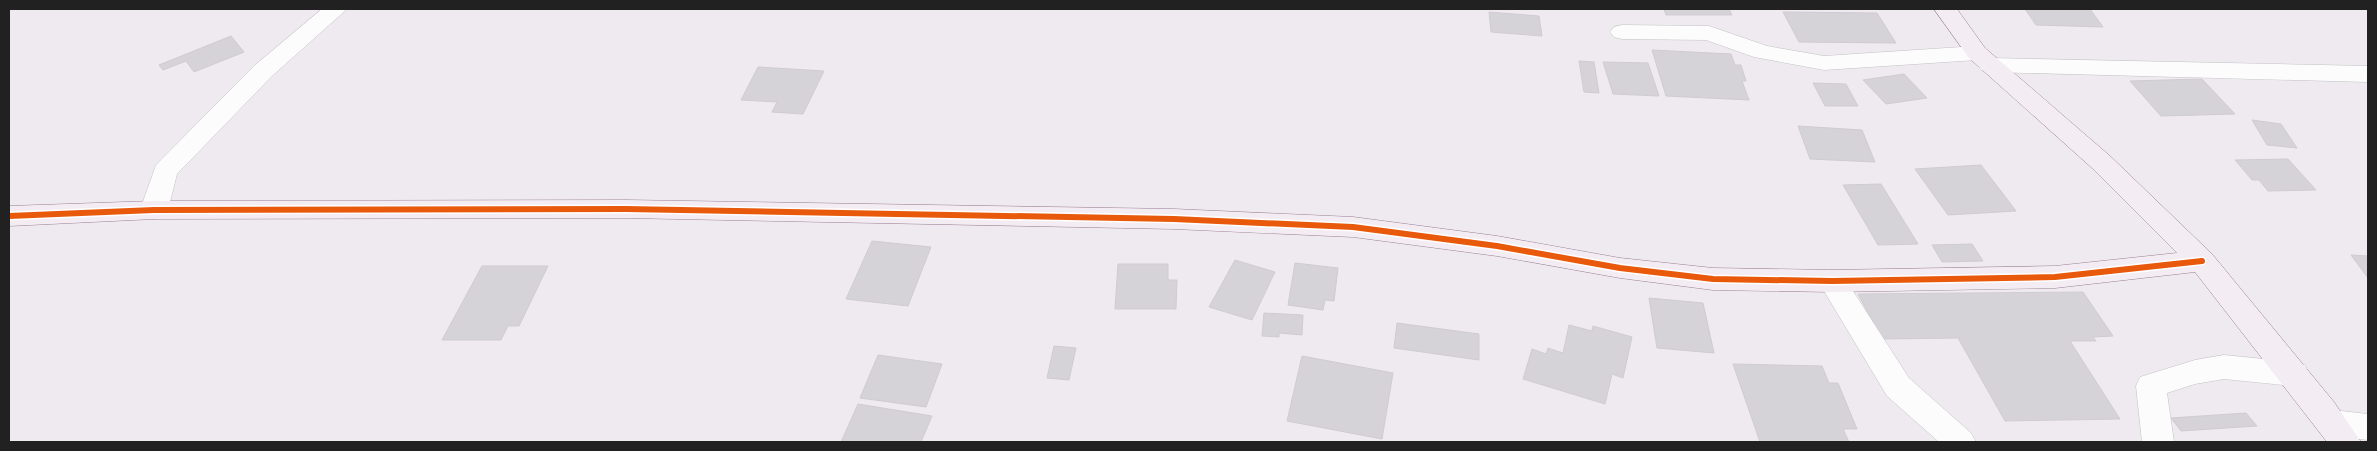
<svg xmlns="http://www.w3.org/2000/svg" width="2377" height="451" viewBox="0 0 2377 451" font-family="'Golos Text',sans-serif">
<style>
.building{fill:#d6d3d8;stroke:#cfcbd2}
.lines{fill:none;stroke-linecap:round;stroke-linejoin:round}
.street-casing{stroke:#c4c2c5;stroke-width:1}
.secondary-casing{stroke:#9a8096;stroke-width:1}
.street{fill:#fcfcfd;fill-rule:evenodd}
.secondary{fill:#f4ecf3;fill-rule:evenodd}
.cycleway-casing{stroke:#fff;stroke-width:9}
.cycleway{stroke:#e8590c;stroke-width:6}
</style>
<rect width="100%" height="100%" fill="#eeeaef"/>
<g class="building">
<path d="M1664,9H1729L1732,15H1666Z"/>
<path d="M2025,9H2090L2103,27L2036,25Z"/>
<path d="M1489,12L1539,16L1542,36L1491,32Z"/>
<path d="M1783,12L1877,13L1896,43L1799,42Z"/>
<path d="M231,36L244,52L194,72L186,61L163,70L159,65Z"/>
<path d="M1652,50L1731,54L1735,65H1741L1746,81H1742L1749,100L1666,96Z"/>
<path d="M1579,61L1594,62L1599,93L1584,92Z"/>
<path d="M1603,62L1648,63L1659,96L1613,94Z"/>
<path d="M758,67L824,71L803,114L772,112L777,102L741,100Z"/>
<path d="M1904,74L1927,98L1886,104L1863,80Z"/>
<path d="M2202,79L2235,114L2161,116L2130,81Z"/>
<path d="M1813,83L1846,84L1858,106H1825Z"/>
<path d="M2252,120L2281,124L2297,148L2267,145Z"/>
<path d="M1798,126L1862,130L1875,162L1810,159Z"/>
<path d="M2288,159L2316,190L2268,191L2259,180H2252L2235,160Z"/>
<path d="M1981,165L2016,211L1948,215L1915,169Z"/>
<path d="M1881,184L1918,244L1878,245L1843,185Z"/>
<path d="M872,241L931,247L908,306L846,299Z"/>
<path d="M1972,244L1983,261L1942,262L1932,245Z"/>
<path d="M2351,255L2368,256V278Z"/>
<path d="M1235,260L1275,272L1252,320L1209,307Z"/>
<path d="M1295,263L1338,268L1334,301L1325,300L1323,310L1288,305Z"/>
<path d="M1118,264H1168V280H1177L1176,309H1115Z"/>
<path d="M482,266H548L519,326H508L501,340H442Z"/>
<path d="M2083,292L2113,336L2093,337L2096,341H2070L2120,419L2005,421L1958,338L1882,339L1858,294Z"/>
<path d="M1649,298L1703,303L1714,353L1657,348Z"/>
<path d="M1264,313L1303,315L1302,335L1279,333V337L1262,336Z"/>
<path d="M1397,323L1479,334V360L1394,348Z"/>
<path d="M1569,325L1592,331L1593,326L1632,337L1623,378L1612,374L1605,404L1523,379L1532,349L1546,354L1548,348L1563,353Z"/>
<path d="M1054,346L1076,348L1069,380L1047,378Z"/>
<path d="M878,355L942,364L926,407L860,398Z"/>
<path d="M1302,356L1393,373L1382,439L1287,421Z"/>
<path d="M1733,364L1822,366L1829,383H1838L1857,429H1843L1849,442H1760Z"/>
<path d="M858,404L932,416L921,442H841Z"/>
<path d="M2246,413L2257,426L2181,431L2171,418Z"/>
</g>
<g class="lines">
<defs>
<g id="street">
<path d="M322,9H347L272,76L177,174L168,210L164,217L154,219L144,217L140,210L156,165L254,66Z"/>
<path d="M1622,25L1709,26L1767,46L1824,56L1977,46L1985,48L1989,53L1985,58L1977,60L1824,70L1754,57L1706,40L1622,39L1614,37L1610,32L1614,27Z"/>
<path d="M1990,58L2368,66V82L1990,72L1981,70L1978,65L1981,60Z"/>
<path d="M1832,270L1842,274L1909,378L1971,433L1976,442H1939L1887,396L1818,281L1822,274Z"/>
<path d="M2224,355L2294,362L2305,365L2309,374L2305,383L2294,386L2224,379L2195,384L2167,393L2174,442H2142L2136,386L2140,377L2195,360Z"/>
<path d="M2332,410L2368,414V440L2332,436L2321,432L2316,423L2321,414Z"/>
</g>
<path id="secondary" d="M1934,9H1957L1985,48L2110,156L2212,254L2334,402L2361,442H2327L2195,272L2055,288L1832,292L1713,290L1620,278L1497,256L1353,237L1174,229L626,218L154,219L9,226V206L154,201L626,200L1174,209L1353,217L1497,236L1620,258L1713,268L1832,270L2055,266L2177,253L2092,168L1969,58Z"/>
</defs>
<use href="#street" class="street-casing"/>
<use href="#secondary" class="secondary-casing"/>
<use href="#street" class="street"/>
<use href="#secondary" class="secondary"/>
<defs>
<path id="cycleway" d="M9,216L154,210L626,209L1174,219L1353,227L1497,246L1620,268L1713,279L1832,281L2055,277L2202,261"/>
</defs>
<use href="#cycleway" class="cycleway-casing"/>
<use href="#cycleway" class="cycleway"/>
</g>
<rect width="2377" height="451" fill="none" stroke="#212121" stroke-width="20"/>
</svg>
